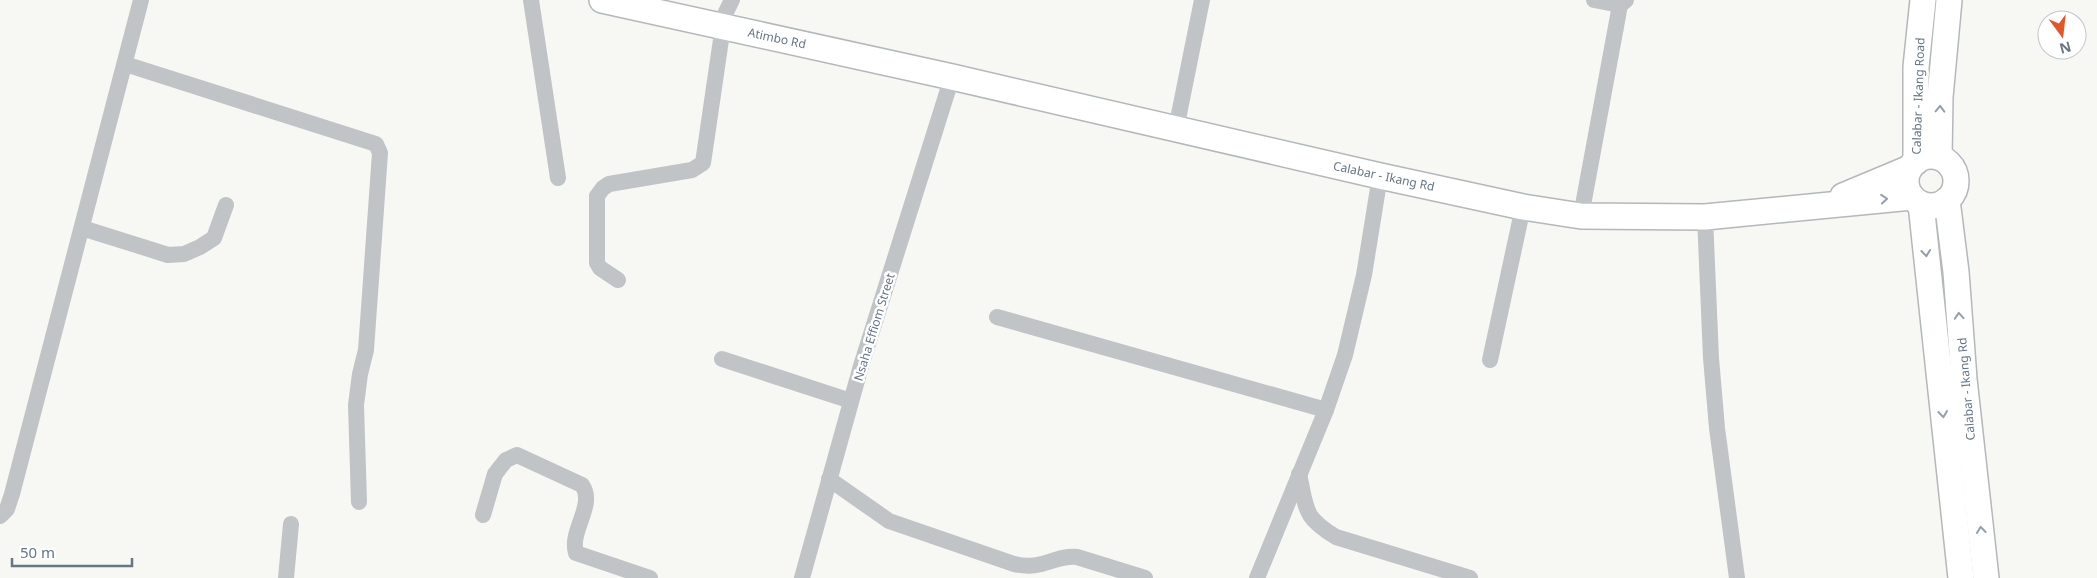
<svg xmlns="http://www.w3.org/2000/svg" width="2097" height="578" viewBox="0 0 2097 578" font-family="'Noto Sans',sans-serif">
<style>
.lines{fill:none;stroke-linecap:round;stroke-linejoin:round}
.primary-casing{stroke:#b3b8bb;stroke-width:28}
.minor{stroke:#c0c4c7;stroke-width:16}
.primary{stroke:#fff;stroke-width:25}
.oneway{stroke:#949fa9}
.labels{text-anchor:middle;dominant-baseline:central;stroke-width:5;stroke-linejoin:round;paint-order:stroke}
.street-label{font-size:12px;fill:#667684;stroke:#fff}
</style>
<rect width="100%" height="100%" fill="#f7f7f3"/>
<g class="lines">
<defs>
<g id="primary">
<path d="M602,0L952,77L1380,176L1523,207L1581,216L1705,217L1912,197"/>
<circle cx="1931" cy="181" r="25"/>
<path d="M1939,157L1940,97L1949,0"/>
<path d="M1916,162V67L1923,0"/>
<path d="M1843,196L1910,168"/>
<path d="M1947,200L1956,272L1964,379L1986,578"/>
<path d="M1921,204L1961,578"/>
</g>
</defs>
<use href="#primary" class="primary-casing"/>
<g class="minor">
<path d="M531,0L558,178"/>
<path d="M1594,0L1620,5"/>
<path d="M719,26L732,0"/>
<path d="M125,64L376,144L380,153L366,350L360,374L356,405L359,502"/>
<path d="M1176,129L1202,0"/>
<path d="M1581,216L1620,5L1626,0"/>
<path d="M1705,217L1711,358L1717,428L1737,578"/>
<path d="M82,228L168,255L184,254L200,247L214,238L226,205"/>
<path d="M618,280L600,268L597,263V196L603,188L609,184L692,170L703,163L723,26"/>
<path d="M997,317L1326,410"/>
<path d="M722,359L851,401"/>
<path d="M1490,360L1523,207"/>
<path d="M1299,474C1307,510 1303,517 1336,537L1470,578"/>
<path d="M829,479L889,521L1014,564C1043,571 1053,555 1077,557L1145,578"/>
<path d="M483,515L495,474L506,460L517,455L582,485C596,505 569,531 576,553L650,578"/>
<path d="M0,516L7,509L12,494L141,0"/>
<path d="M286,578L291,524"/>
<path d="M802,578L861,366L952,77"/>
<path d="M1257,578L1326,410L1345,355L1364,275L1380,176"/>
</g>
<use href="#primary" class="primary"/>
</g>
<defs><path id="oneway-chevron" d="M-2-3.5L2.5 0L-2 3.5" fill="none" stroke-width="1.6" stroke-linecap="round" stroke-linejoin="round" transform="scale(1.25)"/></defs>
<g class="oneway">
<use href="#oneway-chevron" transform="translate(1940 109) rotate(-88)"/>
<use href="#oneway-chevron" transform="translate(1884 199) rotate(-5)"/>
<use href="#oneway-chevron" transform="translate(1926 253) rotate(84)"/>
<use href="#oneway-chevron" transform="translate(1959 316) rotate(-94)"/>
<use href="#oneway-chevron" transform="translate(1943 414) rotate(84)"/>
<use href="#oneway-chevron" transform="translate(1981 530) rotate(-96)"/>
</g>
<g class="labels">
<g class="street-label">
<text transform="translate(777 38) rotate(12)">Atimbo Rd</text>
<text transform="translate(1918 96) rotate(-88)">Calabar - Ikang Road</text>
<text transform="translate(1384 176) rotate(12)">Calabar - Ikang Rd</text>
<text transform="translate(874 327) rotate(-73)">Nsaha Effiom Street</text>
<text transform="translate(1966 389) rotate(-95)">Calabar - Ikang Rd</text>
</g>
</g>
<g transform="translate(2062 35) rotate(165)"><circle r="24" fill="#ffffff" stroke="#c2c8ce"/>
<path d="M0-4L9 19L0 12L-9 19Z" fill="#e25728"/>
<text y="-8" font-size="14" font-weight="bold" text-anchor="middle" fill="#667684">N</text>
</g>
<path d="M12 558v8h120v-8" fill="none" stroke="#667684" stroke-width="2.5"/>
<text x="20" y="558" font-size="15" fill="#667684" stroke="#ffffff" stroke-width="4" paint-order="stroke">50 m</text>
</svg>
